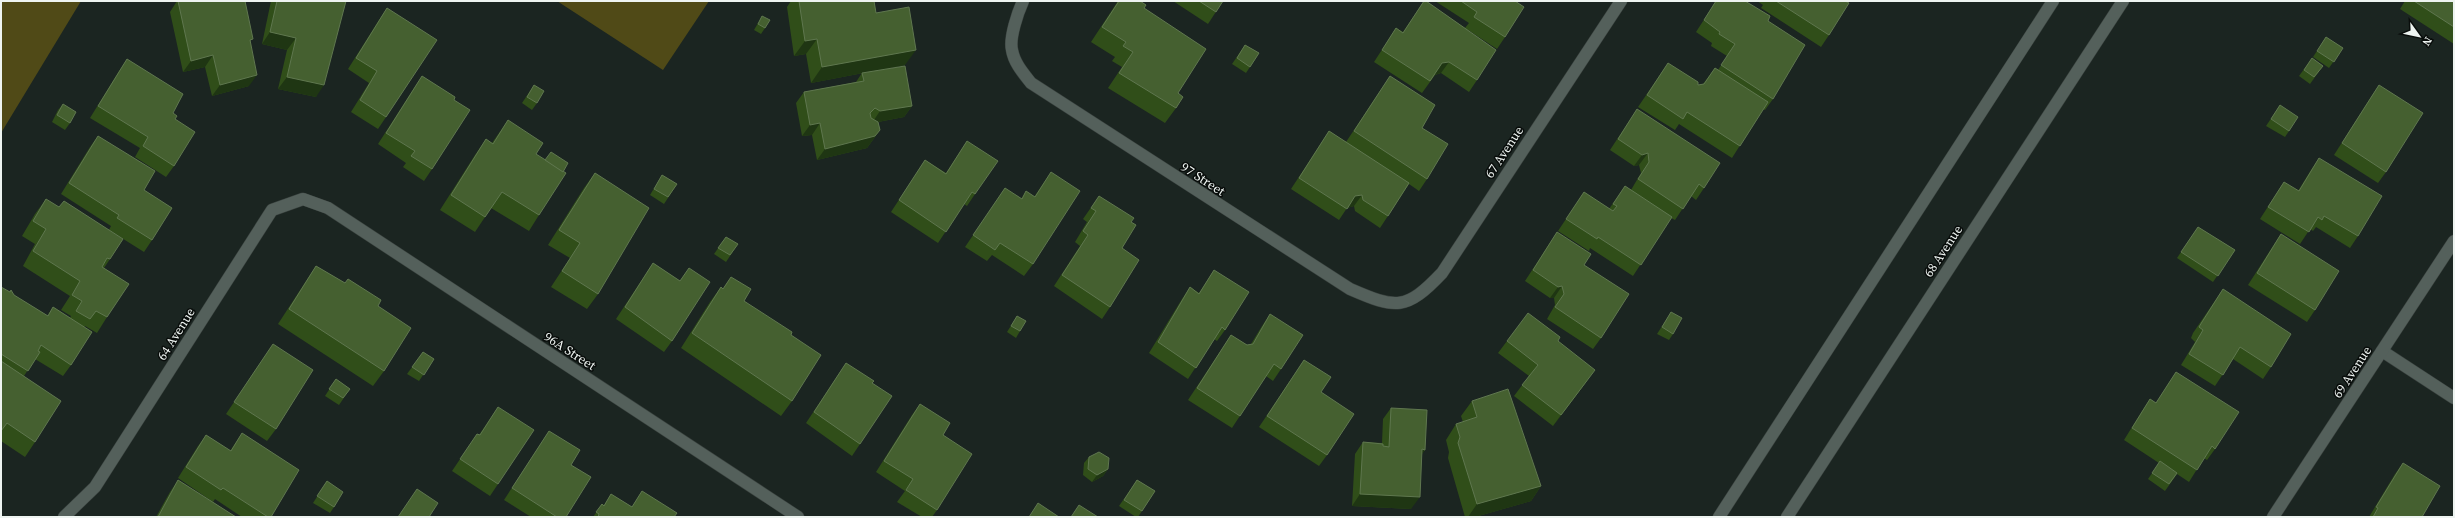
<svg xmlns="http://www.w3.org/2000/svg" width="2455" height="518" viewBox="0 0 2455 518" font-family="'Source Serif 4',serif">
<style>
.green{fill:#504a17}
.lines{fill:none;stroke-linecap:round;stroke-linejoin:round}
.street-casing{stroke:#39413e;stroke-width:13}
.secondary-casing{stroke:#39413e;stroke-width:13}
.street{stroke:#54605b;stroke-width:12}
.secondary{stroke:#54605b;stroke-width:12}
.wall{fill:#304e19}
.shaded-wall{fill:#1f3613}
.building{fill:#456030;stroke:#5f774f}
.labels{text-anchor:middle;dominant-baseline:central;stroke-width:3;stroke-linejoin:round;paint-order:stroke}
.street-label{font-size:13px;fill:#eef4f1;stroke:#090d0b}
</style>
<rect width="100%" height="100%" fill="#1b2521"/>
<g class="green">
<path d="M1,1H81L1,133Z"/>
<path d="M557,1H709L663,70Z"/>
</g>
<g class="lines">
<defs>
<g id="street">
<path d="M1023,1C1018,12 1009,38 1012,50C1014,63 1024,74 1031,83L1350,289C1396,309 1406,311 1442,273L1621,1"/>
<path d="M2382,351L2454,398"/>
<path d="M64,517L95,487L272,210L303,199L328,208L798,517"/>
<path d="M2273,517L2454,241"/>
</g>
<g id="secondary">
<path d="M1719,517L2053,1"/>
<path d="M1787,517L2123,1"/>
</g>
</defs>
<use href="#street" class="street-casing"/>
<use href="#secondary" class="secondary-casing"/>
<use href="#street" class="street"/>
<use href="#secondary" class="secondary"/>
</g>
<g class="wall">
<path d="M177,1H245L251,43L249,86L212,96L205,67L183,72L170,12Z"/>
<path d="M271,1H346L316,97L278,89L287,50L262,44Z"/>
<path d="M791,1H874L876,13L905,65L811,83L806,54L794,56L787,7Z"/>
<path d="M1118,1H1140L1144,8L1178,93L1176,108L1165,123L1108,88L1122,67L1112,61L1115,57L1091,42Z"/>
<path d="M1173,1H1223L1208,24Z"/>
<path d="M1424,1L1465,28L1469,23L1435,1H1515L1505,37L1497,49L1468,30L1477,80L1469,92L1441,73L1435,75L1422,93L1374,62L1396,28L1403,32Z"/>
<path d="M1716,1H1745L1768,21L1773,99L1765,110L1763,109L1732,158L1679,124L1675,130L1638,107L1668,63L1698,85L1703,84L1715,68L1718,70L1727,56L1711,46L1712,43L1696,32Z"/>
<path d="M1757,1H1845L1829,35L1821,47L1761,8L1763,5Z"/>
<path d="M2405,1H2454V44L2400,9Z"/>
<path d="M387,8L386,117L378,129L351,112L369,83L348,69L379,20Z"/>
<path d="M762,16L765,28L761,34L754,30Z"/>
<path d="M2326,37L2343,48L2329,68L2313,57Z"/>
<path d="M1245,45L1259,53L1246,73L1232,64Z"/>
<path d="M2312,58L2323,66L2310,84L2299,76Z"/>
<path d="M127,59L173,113L175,119L174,166L166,177L135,157L140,148L90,118L119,71Z"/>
<path d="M862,73L912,106L904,117L878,122L880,130L867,148L817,160L812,135L802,136L796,103L804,92L856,82Z"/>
<path d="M422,76L454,100L432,169L424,181L403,167L406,163L378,144L414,88Z"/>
<path d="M1390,76L1422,128L1427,179L1419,191L1409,184L1380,228L1355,211L1354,206L1347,208L1339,220L1291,189L1329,131L1346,142Z"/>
<path d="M534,85L537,103L532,110L522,103Z"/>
<path d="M2379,85L2386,172L2378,183L2334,155L2371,97Z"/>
<path d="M63,104L70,123L65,130L52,122L58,110Z"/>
<path d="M2280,105L2289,131L2285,137L2266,126Z"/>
<path d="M1637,109L1704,188L1696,200L1691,196L1675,220L1671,218L1633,276L1590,248L1589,251L1558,231L1584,192L1609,209L1625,186L1631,190L1641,173L1639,165L1634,166L1610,150Z"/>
<path d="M508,120L536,154L539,215L529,231L491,208L475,232L440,210L475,155L486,139L492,143Z"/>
<path d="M98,136L144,190L152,240L144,252L109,230L111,226L61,194L90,147Z"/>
<path d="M967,141L975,194L967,206L964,204L938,243L891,212L925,160L946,173Z"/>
<path d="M2319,158L2358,236L2350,248L2316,227L2313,231L2310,229L2300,244L2260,219L2276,194L2284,182L2298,191L2311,170Z"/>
<path d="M1051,172L1033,264L1024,276L992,255L987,261L965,247L1005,188L1021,199L1026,191L1034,197Z"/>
<path d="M595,173L598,294L587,309L551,287L570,258L548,245L584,188Z"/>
<path d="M662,175L677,184L664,204L650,195Z"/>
<path d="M1099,196L1131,222L1122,248L1110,307L1102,319L1054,286L1080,246L1075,242L1087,222L1083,219Z"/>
<path d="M46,199L110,259L104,268L107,317L97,333L85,326L71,365L63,376L35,359L24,376L35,442L25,457L1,441V287L47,316L53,307L70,318L71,316L61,310L70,296L23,266L35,244L22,236L35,214Z"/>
<path d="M2198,227L2235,250L2213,282L2177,258Z"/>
<path d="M1557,232L1584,265L1601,338L1593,349L1547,319L1555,305L1554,298H1550L1525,281Z"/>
<path d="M2281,234L2315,310L2307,322L2248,285L2273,246Z"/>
<path d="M726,237L738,244L726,262L714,254Z"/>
<path d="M653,263L680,281L689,268L672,341L664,352L616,319Z"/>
<path d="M316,266L345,283L378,306L384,371L373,386L278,324L306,281Z"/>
<path d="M1214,270L1225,330L1217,341L1214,339L1188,379L1149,353L1182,299L1190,287L1199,293Z"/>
<path d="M731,277L744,301L791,335L792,401L781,416L681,348L710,302L721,287L723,289Z"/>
<path d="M2223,289L2271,367L2263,379L2233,359L2215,386L2181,365L2195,342L2191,338L2193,333Z"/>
<path d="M1671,312L1673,334L1669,340L1657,334Z"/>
<path d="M1270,314L1281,369L1273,381L1266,376L1232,428L1188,400L1231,335L1247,345L1251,344L1262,326Z"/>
<path d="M1017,316L1020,331L1016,338L1007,332Z"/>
<path d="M1507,341H1558L1587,381L1553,426L1514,396L1529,376L1498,353Z"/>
<path d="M273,344L276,429L267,441L226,414Z"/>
<path d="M423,352L434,359L419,381L407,374Z"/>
<path d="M1304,360L1321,392L1327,455L1319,466L1259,427Z"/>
<path d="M846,363L872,383L860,444L852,456L806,423Z"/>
<path d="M2176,372L2215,449L2207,460L2204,458L2189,482L2177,474L2165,491L2148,479L2159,463L2124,440L2142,411L2150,399L2156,403Z"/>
<path d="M336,379L350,389L339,405L325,396Z"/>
<path d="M1472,401L1541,486L1531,501L1475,517H1465L1448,458L1449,452L1446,440L1456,424L1463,422L1461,416Z"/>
<path d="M920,404L943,435L937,510L932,517H922L897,502L905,491L876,472L912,415Z"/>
<path d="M498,407V484L490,496L452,471L477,434L479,435Z"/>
<path d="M1391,408L1425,450L1421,455L1411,509L1352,506L1355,454L1363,442L1382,443L1383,419Z"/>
<path d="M549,431L571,465L566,517H531L504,500Z"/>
<path d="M242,433L271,517H242L215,499L213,502L178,478L198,446L206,435L230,451Z"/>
<path d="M1089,457L1108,469L1103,476L1092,482L1083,475L1084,463Z"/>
<path d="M2403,463L2422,517H2369L2395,474Z"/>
<path d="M178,480L236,517H156L170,492Z"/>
<path d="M1137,480L1155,491L1138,517H1136L1119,506Z"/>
<path d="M327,481L334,507L330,513L313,503Z"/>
<path d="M642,491L674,517H593L602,504L604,505L611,494L632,507Z"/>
</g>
<g class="shaded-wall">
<path d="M270,32L296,38L287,50L262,44Z"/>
<path d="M817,39L806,54L794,56L805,41Z"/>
<path d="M916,50L905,65L811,83L822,67Z"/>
<path d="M213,55L205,67L183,72L191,61Z"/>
<path d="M1449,62L1441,73L1434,75L1442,63Z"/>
<path d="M257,75L249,86L212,96L220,85Z"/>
<path d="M287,77L324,85L316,97L278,89Z"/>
<path d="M912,106L904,117L872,123L880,111Z"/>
<path d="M820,123L812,135L802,136L810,125Z"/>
<path d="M880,130L867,148L817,160L825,149Z"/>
<path d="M1648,153L1639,165L1634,166L1642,155Z"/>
<path d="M1362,195L1354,206L1347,208L1355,196Z"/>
<path d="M1562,286L1554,298H1550L1558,287Z"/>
<path d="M1595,370L1587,381L1553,426L1561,415Z"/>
<path d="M1422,449L1425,450L1417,461Z"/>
<path d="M1108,469L1103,476L1092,482L1097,475Z"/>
<path d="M1541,486L1531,501L1475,517H1468L1477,504Z"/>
<path d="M1360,494L1420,497L1411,509L1352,506Z"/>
</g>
<g class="building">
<path d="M178,1H245L253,39L250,40L257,75L220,85L213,55L191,61Z"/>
<path d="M277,1H346L324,85L287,77L296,38L270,32Z"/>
<path d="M799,1H874L876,13L909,7L916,50L822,67L817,39L805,41Z"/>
<path d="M1119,1H1140L1146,5L1144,8L1206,49L1178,93L1183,97L1176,108L1119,73L1133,52L1123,46L1126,42L1102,27Z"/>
<path d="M1199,1H1223L1216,12Z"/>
<path d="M1424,1H1426L1496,50L1477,80L1449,62L1442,63L1430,81L1382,50L1396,28L1403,33Z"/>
<path d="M1461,1H1515L1524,7L1505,37L1474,17L1477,12Z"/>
<path d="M1716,1H1745L1770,16L1768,21L1805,45L1773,99L1721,65L1735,44L1719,34L1720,32L1704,20Z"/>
<path d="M1776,1H1845L1849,3L1829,35Z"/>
<path d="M2414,1H2454V27Z"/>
<path d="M387,8L437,40L386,117L360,100L377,71L356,58Z"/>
<path d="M762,16L770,20L765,28L758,24Z"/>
<path d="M2326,37L2343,48L2334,62L2317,51Z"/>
<path d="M1245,45L1259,53L1250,67L1237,58Z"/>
<path d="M2312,58L2323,66L2314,77L2304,70Z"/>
<path d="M127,59L183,94L173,113L177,116L175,119L195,132L174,166L143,146L148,137L98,106Z"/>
<path d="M1668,63L1698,82V85L1704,84L1715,68L1768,102L1740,146L1687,112L1683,119L1647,95Z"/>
<path d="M905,66L912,106L880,111L875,108L870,113L871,118L878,122L880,130L875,136L825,149L820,123L810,125L804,92L864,81L862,73Z"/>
<path d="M422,76L455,97L454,100L470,110L432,169L411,156L415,151L386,133Z"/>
<path d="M1390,76L1435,105L1422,128L1448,144L1427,179L1354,131Z"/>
<path d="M534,85L544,91L537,103L527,97Z"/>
<path d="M2379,85L2423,113L2386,172L2342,143Z"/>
<path d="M63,104L76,112L70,123L57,115Z"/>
<path d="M2280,105L2298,117L2289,131L2271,119Z"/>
<path d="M1637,109L1720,163L1704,188L1699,184L1683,209L1638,179L1649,162L1648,153L1642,155L1618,139Z"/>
<path d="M508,120L543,143L536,154L566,173L539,215L502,192L485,217L451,195L486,139L493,144Z"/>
<path d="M1329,131L1409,183L1388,216L1363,200L1362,195L1355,196L1347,209L1299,178Z"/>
<path d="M98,136L155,171L144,190L172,208L152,240L117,218L119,215L69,183Z"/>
<path d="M967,141L998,161L975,194L972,192L946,232L899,200L925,160L946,174Z"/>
<path d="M551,152L568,163L563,172L545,160Z"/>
<path d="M2319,158L2382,196L2358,236L2324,216L2322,220L2318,217L2309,232L2268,207L2284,182L2299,191Z"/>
<path d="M1051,172L1080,191L1033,264L1000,243L995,250L973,235L1005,188L1022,199L1026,191L1035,197Z"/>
<path d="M595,173L649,208L598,294L562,271L580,243L559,230Z"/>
<path d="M662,175L677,184L668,197L654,189Z"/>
<path d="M1625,186L1672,217L1641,265L1598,237L1597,239L1566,219L1584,192L1613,211L1617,206L1613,204Z"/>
<path d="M1099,196L1134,218L1131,222L1136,225L1122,248L1139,260L1110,307L1062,275L1088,235L1083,231L1096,211L1091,208Z"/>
<path d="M46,199L59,207L64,201L123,239L110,259L107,258L102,267L129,284L107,317L96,311L90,319L76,311L82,301L72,295L80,281L33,251L46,229L33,221Z"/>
<path d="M2198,227L2235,250L2218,276L2181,252Z"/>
<path d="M1557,232L1591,254L1584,265L1629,294L1601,338L1555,307L1564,294L1562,286L1558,287L1533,270Z"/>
<path d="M2281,234L2339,271L2315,310L2257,273Z"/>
<path d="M726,237L738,244L730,255L718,248Z"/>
<path d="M653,263L680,281L689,268L710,282L672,341L625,307Z"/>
<path d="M316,266L345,283L348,279L381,300L378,306L411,328L384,371L289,309Z"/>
<path d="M1214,270L1249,292L1225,330L1222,327L1196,368L1158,342L1190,287L1199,294Z"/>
<path d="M731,277L751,289L744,301L792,332L791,335L821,355L792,401L692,333L721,287L723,289Z"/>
<path d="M1,287L10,292L11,290L14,295L48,316L53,307L92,332L71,365L41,345L38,351L40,352L28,371L1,354Z"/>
<path d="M2223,289L2291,334L2271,367L2240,347L2223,375L2189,354L2203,330L2199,327L2202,322Z"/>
<path d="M1671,312L1682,318L1673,334L1662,327Z"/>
<path d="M1528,313L1560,337L1558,341L1595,370L1561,415L1522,385L1538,365L1507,341Z"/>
<path d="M1270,314L1303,335L1281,369L1274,364L1240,416L1197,388L1231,335L1247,345L1253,344Z"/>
<path d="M1017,316L1026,321L1020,331L1011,326Z"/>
<path d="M273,344L313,370L276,429L234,402Z"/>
<path d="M423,352L434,359L424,375L412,367Z"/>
<path d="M1304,360L1331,377L1321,392L1354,414L1327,455L1267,416Z"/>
<path d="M1,361L61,401L35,442L7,423L1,431Z"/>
<path d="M846,363L874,381L872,383L892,396L860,444L814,412Z"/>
<path d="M2176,372L2239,412L2215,449L2212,446L2197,470L2132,428L2150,399L2156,403Z"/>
<path d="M336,379L350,389L343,398L329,389Z"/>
<path d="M1508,389L1541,486L1477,504L1458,443L1460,437L1456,424L1477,417L1472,401Z"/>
<path d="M920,404L950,423L943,435L972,454L937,510L906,490L913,479L884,461Z"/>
<path d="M498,407L534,430L498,484L460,459L477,434L480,435Z"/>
<path d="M1391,408L1427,410L1425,450L1422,449L1420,497L1360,494L1363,442L1383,444V446L1389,447Z"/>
<path d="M549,431L580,450L571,465L591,477L566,517H557L512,488Z"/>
<path d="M242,433L299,470L271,517H268L223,488L221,490L186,467L206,435L231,451Z"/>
<path d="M1099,452L1109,458L1108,469L1097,475L1088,469L1089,457Z"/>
<path d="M2160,461L2177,473L2169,484L2152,473Z"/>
<path d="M2403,463L2440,486L2422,517H2373L2378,508L2376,507Z"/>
<path d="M178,480L236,517H158Z"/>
<path d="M1137,480L1155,491L1142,511L1124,500Z"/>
<path d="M327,481L343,492L334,507L317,496Z"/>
<path d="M417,489L438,503L429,517H398Z"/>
<path d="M642,491L677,513L674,517H598L599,514L596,512L602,504L604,506L611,494L632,507Z"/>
<path d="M1038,503L1059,517H1029Z"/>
<path d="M1079,505L1098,517H1071Z"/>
</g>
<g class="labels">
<g class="street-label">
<text transform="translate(1504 152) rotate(-57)">67 Avenue</text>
<text transform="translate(1203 179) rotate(33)">97 Street</text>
<text transform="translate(1943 251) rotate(-57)">68 Avenue</text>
<text transform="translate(176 334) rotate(-58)">64 Avenue</text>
<text transform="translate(570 351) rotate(33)">96A Street</text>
<text transform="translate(2352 372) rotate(-57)">69 Avenue</text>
</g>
</g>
<rect width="2455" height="518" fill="none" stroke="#eef4f1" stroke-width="4"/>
<g transform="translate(2419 36) rotate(123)" stroke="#090d0b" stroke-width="3" paint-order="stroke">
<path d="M0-3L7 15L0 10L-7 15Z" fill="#eef4f1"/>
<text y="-6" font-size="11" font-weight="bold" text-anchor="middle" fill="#eef4f1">N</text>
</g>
</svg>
